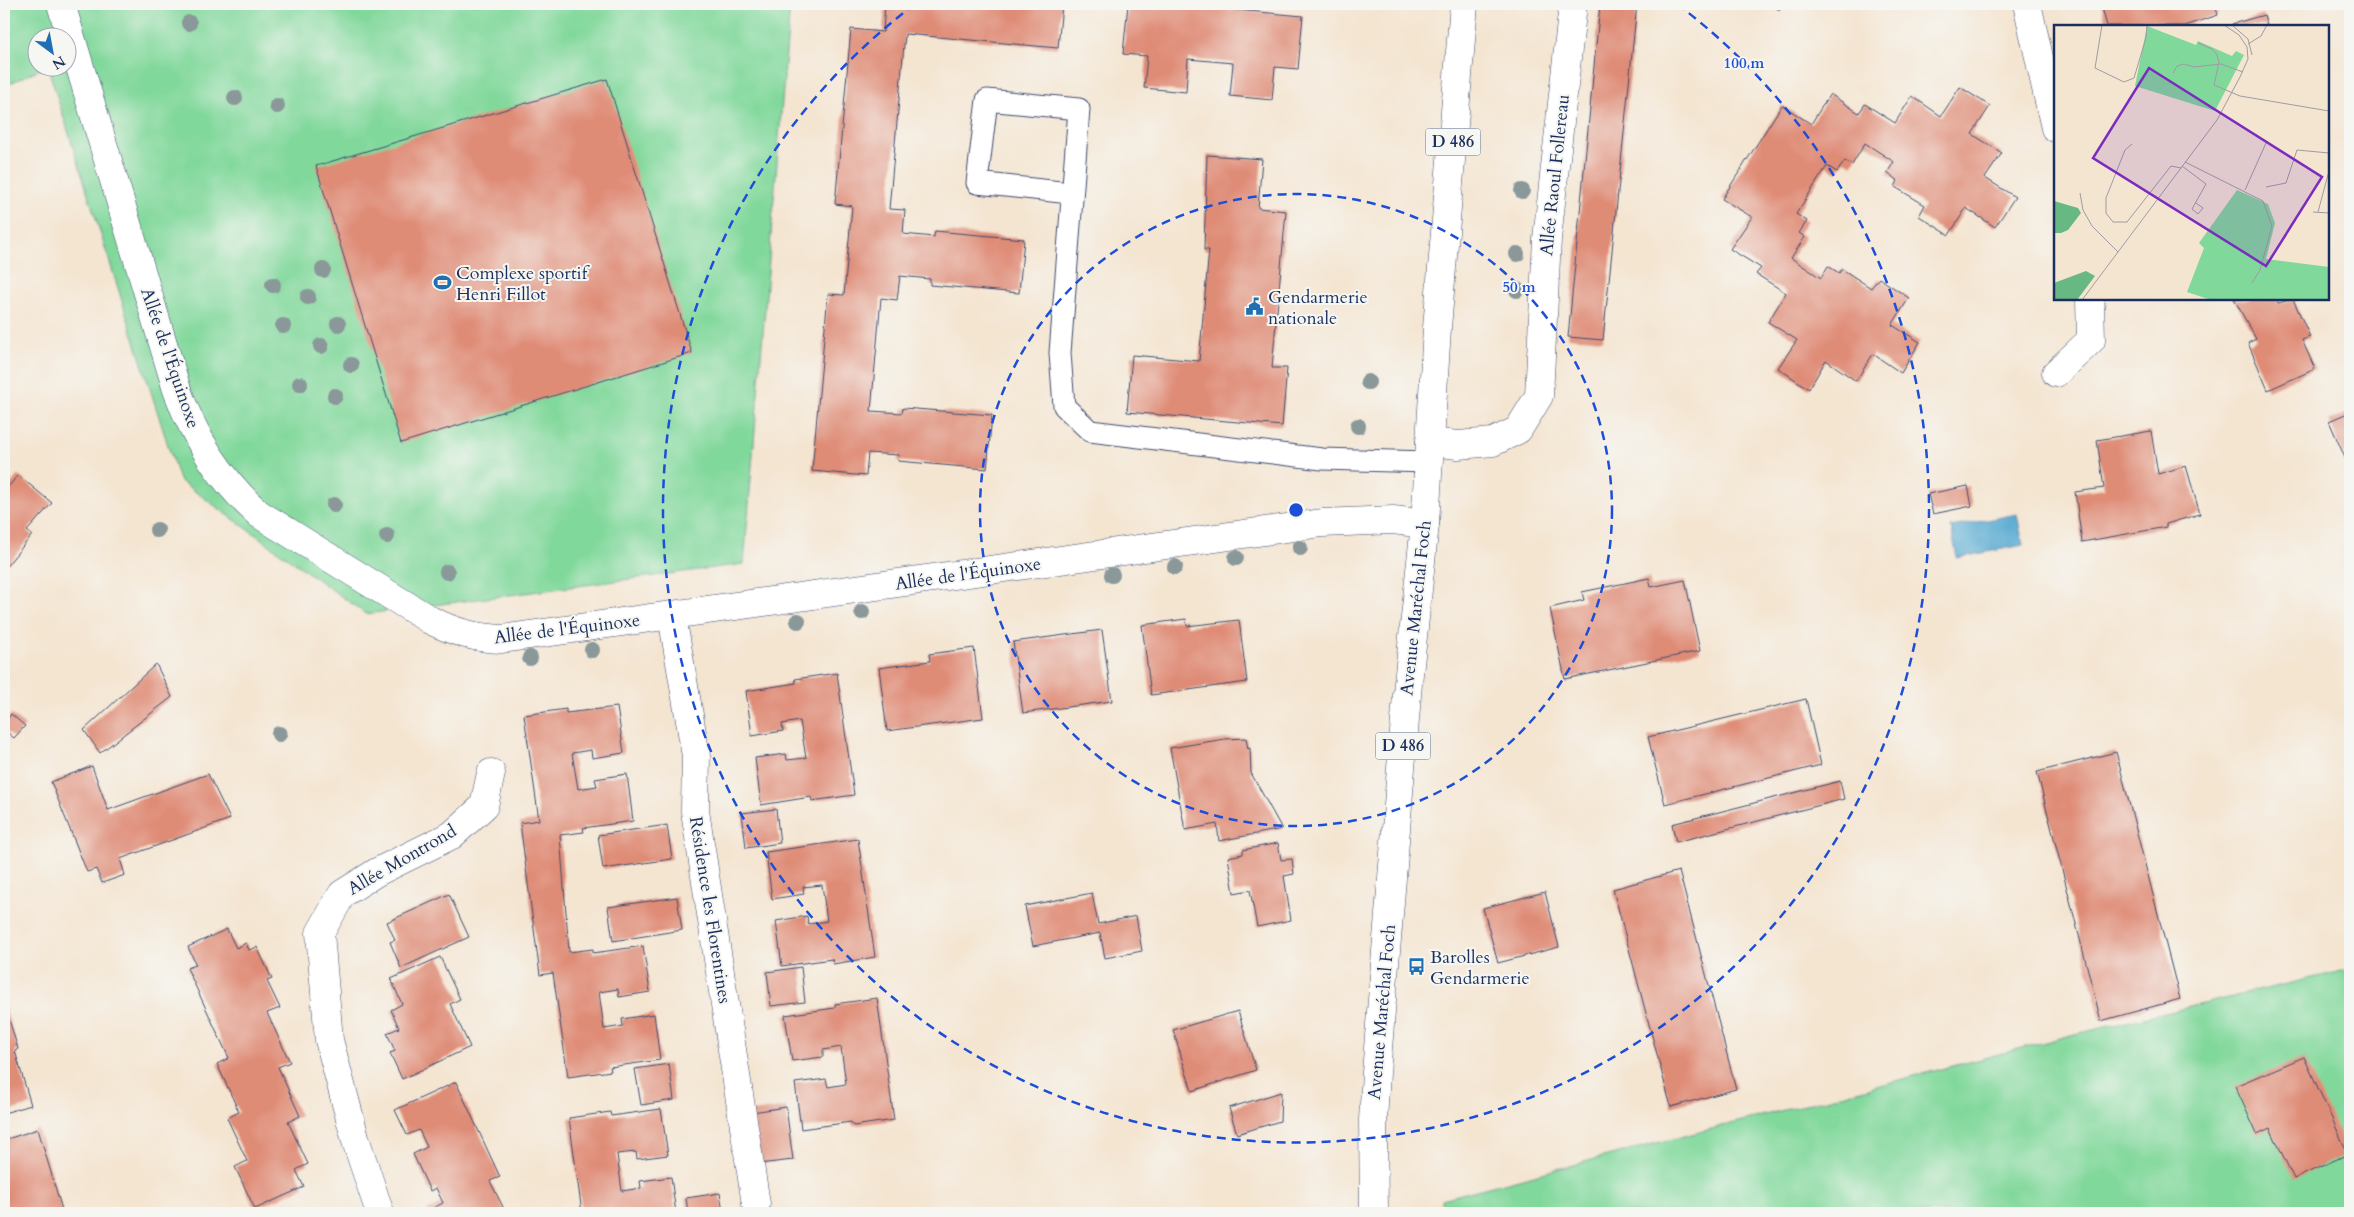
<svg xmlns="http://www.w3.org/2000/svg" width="2354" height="1217" viewBox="0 0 2354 1217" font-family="Cardo,serif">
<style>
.green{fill:#81d89b;stroke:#4e847c}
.water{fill:#55a9d1;stroke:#386c98}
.building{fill:#df8c77}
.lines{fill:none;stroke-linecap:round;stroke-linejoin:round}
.service-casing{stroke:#3c4a6f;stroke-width:23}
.minor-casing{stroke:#3c4a6f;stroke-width:29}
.primary-casing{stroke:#3c4a6f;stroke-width:29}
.service{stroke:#fff;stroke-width:21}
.minor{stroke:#fff;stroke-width:28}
.primary{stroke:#fff;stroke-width:28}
.tree{fill:#8a989a}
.ring{fill:none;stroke:#1d4ed8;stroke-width:2.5;stroke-dasharray:9 6}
.labels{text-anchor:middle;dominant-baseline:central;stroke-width:4;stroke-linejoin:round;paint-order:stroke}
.shield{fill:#f6f6f2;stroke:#5d6b8a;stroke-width:1}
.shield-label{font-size:16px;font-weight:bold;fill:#1b2f5e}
.street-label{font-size:18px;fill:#1b2f5e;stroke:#f6f6f2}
.poi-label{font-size:18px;fill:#1b2f5e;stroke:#f6f6f2;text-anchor:start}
.inset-road{fill:none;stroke:#9d9ca3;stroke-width:1}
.view{fill:#7b2cbf;fill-opacity:0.15;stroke:#7b2cbf;stroke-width:2.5}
.inset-edge{fill:none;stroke:#1b2f5e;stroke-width:2.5}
.centre{fill:#1d4ed8;stroke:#f6f6f2;stroke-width:2.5}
.ring-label{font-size:15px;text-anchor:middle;font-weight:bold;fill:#1d4ed8;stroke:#f6f6f2;stroke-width:4;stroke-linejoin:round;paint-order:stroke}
</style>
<rect width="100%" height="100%" fill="#f6f6f2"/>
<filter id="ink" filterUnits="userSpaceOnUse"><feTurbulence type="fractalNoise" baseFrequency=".02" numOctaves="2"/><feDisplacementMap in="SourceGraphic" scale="10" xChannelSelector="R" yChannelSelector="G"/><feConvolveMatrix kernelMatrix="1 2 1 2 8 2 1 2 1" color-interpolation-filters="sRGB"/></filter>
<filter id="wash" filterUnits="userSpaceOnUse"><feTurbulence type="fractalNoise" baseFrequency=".0096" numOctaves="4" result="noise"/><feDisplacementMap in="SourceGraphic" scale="20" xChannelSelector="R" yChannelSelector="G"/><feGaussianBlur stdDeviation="1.12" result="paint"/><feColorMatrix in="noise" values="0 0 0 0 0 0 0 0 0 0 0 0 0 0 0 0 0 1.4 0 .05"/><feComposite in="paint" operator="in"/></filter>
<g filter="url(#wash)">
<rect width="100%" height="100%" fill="#f4e5d1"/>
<g class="green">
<path d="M4,4H790L744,564L366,614L179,480L48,68H68V38H38V68H43L4,86Z"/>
<path d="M2350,969V1213H1442V1199L2076,1034Z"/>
</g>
<path class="water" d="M2017,514L2023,545L1957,558L1951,527Z"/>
<g id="blocks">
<g class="building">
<path d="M885,4H1062L1058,48L905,34L889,209L905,210L903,234L934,237L935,231L1024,239L1019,293L930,285V279L900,276L897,300L881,298L871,411L902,413L903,408L992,415L987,469L898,461L899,455L868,453L866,476L812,471L828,294L844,295L852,206L835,204L851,29L883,32Z"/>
<path d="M1128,4H1170L1303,16L1298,69L1275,67L1272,100L1230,96L1233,63L1188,59L1186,92L1144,88L1147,56L1123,54Z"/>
<path d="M1600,4H1637L1603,340L1568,337Z"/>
<path d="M1769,4H1784L1780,10Z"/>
<path d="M2101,4H2215L2218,15L2185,26H2107Z"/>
<path d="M2264,15L2267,26H2233L2232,24Z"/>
<path d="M607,79L692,353L401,443L316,166Z"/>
<path d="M1960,87L1990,106L1972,134L2002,153L1985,178L2015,197L1995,227L1966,208L1949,235L1919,216L1925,205L1895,187L1898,181L1887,173L1894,162L1865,143L1852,165L1845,161L1837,172L1827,166L1796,214L1807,221L1799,233L1805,237L1791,258L1821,278L1828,266L1839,273L1842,269L1871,288L1879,278L1909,298L1892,325L1920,342L1901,373L1873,354L1856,381L1826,360L1809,389L1778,368L1797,340L1768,322L1786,293L1756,274L1761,268L1730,249L1752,217L1722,199L1782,105L1811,124L1830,94L1859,113L1865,104L1895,123L1912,96L1941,116Z"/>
<path d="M1207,155L1262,159L1258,208L1286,211L1272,368H1287L1282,426L1127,412L1132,355L1199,361L1209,250H1204Z"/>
<path d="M2234,299H2276L2278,303L2293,299L2310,337L2302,340L2315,369L2268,390L2248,343L2256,339Z"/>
<path d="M2350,412V458L2346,460L2329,421Z"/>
<path d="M2151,431L2158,474L2186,466L2200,514L2166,524V527L2082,542L2075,492L2104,488L2097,440Z"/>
<path d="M18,475L52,503L27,531L32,535L4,569V492Z"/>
<path d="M1968,486L1972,506L1933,514L1928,494Z"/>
<path d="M1649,578L1651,587L1685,580L1700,651L1565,679L1550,608L1584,600L1582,592Z"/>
<path d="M1186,619L1187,626L1239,620L1247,682L1151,695L1142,625Z"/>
<path d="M1102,630L1112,701L1023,713L1013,642Z"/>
<path d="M974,648L983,718L887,731L879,668L930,661L929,654Z"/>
<path d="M156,664L172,697L100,753L84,730Z"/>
<path d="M837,673L854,795L812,801L811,797L761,805L755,758L786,754L787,760L806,758L800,721L782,724L783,731L752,736L746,691L796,683L795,679Z"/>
<path d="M1806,699L1821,765L1665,804L1648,737Z"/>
<path d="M617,707L624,753L592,758L591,750L572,753L578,789L597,786L595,779L627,774L633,821L583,828L584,832L560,835L569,952L593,949V953L643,946L650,992L619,997L618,989L599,992L604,1029L623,1026L622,1019L654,1014L660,1060L610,1067L611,1071L568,1077L553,973L540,975L520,823L539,820L524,715L566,709V713Z"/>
<path d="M11,714L25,726L14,738L4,730V724Z"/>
<path d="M1246,738L1248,749L1250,748L1251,773L1282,829L1219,841L1217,824L1185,830L1170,748L1225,739Z"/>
<path d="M2116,752L2180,999L2101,1021L2037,772Z"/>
<path d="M92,766L108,810L208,774L230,819L120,859L125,875L102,883L96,869L87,872L51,782Z"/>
<path d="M1840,781L1844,799L1676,842L1672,824Z"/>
<path d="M776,809L780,843L746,848L742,813Z"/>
<path d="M667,825L672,859L603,869L598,835Z"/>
<path d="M858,839L875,957L833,964L832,959L782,966L776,921L807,916L808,924L827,921L822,885L803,887L804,894L772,899L766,852Z"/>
<path d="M1278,843L1281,860L1292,859L1294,874L1284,876L1291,920L1257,927L1250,890L1234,893L1228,857L1243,854V850Z"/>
<path d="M1679,871L1736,1089L1671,1107L1613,889Z"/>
<path d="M1545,892L1559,947L1498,963L1483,908Z"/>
<path d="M1092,893L1098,924L1136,916L1142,951L1105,958L1100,933L1033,946L1025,906Z"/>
<path d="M449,894L469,937L401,968L390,942L395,940L387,922Z"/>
<path d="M677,897L682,930L613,941L608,907Z"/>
<path d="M227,929L236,948L246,943L249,950L257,947L272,979L267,981L280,1008L267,1013L290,1062L278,1067L300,1116L288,1122L308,1164L296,1170L304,1187L255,1209L235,1167L247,1161L227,1118L239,1112L217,1064L229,1058L187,968L196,965L188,947Z"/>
<path d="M440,957L460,999L450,1004L470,1047L402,1079L390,1053L395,1051L387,1033L399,1028L391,1010L402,1004L391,979Z"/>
<path d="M801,967L805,1002L771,1006L767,972Z"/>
<path d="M877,998L894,1120L853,1126L851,1122L801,1129L795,1083L826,1079L828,1087L846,1084L841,1047L823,1050V1057L792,1061L785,1015L835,1008V1004Z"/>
<path d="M4,1003L18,1049L15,1051L31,1105L4,1113Z"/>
<path d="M1238,1011L1256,1070L1192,1091L1173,1030Z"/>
<path d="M2304,1057L2348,1154L2294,1179L2270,1128L2257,1134L2235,1086Z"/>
<path d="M669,1064L674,1100L641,1105L635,1069Z"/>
<path d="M456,1082L500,1177L490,1181L506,1213H429L427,1211L443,1203L436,1188L430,1191L413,1154L427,1147L419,1130L407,1135L395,1110Z"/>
<path d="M1281,1092L1280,1121L1237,1134L1229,1108Z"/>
<path d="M786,1107L793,1160L759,1164L752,1112Z"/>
<path d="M661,1109L668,1155L637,1159L636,1152L617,1154L622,1191L641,1188L640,1181L671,1177L676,1213H582L569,1118L610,1112L611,1116Z"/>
<path d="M38,1129L63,1213H4V1140Z"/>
<path d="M720,1193L723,1213H688L686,1198Z"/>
</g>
</g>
</g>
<g filter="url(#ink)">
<use href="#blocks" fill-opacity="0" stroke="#3c4a6f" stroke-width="1"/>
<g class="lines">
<defs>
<path id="service" d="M1070,193L977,183L987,100L1079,109L1060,353L1064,406L1090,431L1322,459L1428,462"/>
<g id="minor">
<path d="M61,4L177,390C195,439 220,479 259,514L430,620C454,632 475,638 502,639L1322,523L1393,520L1425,524"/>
<path d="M2027,4L2055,128"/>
<path d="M2056,373L2091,340L2090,299"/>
<path d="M1430,442L1458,445L1493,442L1518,430L1539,396L1547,239L1573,4"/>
<path d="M672,616L696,756L695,811L756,1204"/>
<path d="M380,1213L356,1141L329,1040L320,933L342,894L377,872L452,835L484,806L491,773"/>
</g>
<path id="primary" d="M1374,1213L1373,1120L1376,1073L1408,683L1425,524L1437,328L1464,4"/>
</defs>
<use href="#service" class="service-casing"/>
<use href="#minor" class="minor-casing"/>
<use href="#primary" class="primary-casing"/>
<use href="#service" class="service"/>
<use href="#minor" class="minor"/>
<use href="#primary" class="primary"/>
</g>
<g class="tree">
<circle cx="189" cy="23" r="8"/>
<circle cx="235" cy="98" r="8"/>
<circle cx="277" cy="106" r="8"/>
<circle cx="1522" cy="191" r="8"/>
<circle cx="1517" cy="254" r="8"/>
<circle cx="323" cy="270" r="8"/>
<circle cx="273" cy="285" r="8"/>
<circle cx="1517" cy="290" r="8"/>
<circle cx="308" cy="297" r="8"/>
<circle cx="338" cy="324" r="8"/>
<circle cx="283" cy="326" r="8"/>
<circle cx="321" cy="346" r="8"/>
<circle cx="351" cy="365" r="8"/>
<circle cx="1368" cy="382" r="8"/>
<circle cx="300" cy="384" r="8"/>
<circle cx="335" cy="396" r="8"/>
<circle cx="1358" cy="426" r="8"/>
<circle cx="334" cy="505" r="8"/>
<circle cx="157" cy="530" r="8"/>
<circle cx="387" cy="536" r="8"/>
<circle cx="1300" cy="548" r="8"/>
<circle cx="1236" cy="558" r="8"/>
<circle cx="1175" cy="567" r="8"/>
<circle cx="447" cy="572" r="8"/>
<circle cx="1112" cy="575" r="8"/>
<circle cx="862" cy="612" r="8"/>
<circle cx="798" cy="621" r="8"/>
<circle cx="592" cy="650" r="8"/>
<circle cx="530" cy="658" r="8"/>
<circle cx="279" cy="734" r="8"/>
</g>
</g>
<g class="ring">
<circle cx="1296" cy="510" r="316"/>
<path d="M1677 4A633 633 0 1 1 915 4"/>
</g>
<defs>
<symbol id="stadium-bare" viewBox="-9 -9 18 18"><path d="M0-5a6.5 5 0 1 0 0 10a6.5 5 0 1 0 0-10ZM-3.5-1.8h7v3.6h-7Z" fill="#1f6fb2" stroke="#f6f6f2" stroke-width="2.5" paint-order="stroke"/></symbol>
<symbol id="civic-bare" viewBox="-9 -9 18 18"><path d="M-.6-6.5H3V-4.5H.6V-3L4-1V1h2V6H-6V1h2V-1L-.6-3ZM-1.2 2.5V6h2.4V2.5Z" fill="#1f6fb2" stroke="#f6f6f2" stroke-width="2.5" paint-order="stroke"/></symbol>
<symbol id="bus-bare" viewBox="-9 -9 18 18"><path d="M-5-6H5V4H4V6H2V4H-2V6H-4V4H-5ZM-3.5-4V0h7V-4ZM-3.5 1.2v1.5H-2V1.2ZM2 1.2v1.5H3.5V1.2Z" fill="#1f6fb2" stroke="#f6f6f2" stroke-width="2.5" paint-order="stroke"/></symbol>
</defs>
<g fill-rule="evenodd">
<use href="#stadium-bare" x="430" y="270" width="25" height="25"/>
<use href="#civic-bare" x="1242" y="294" width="25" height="25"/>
<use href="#bus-bare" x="1404" y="954" width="25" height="25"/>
</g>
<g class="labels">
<g class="shield">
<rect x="1425.5" y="128.5" width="55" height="27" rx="4"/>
<rect x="1375.5" y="732.5" width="55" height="27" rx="4"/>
</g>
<g class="shield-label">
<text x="1453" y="142">D 486</text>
<text x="1403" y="746">D 486</text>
</g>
<g class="street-label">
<text transform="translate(1555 175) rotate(-84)">Allée Raoul Follereau</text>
<text transform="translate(170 358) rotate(71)">Allée de l'Équinoxe</text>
<text transform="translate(968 574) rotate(-8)">Allée de l'Équinoxe</text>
<text transform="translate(1416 608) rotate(-84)">Avenue Maréchal Foch</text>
<text transform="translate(567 629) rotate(-7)">Allée de l'Équinoxe</text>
<text transform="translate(402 860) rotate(-30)">Allée Montrond</text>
<text transform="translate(710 910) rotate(81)">Résidence les Florentines</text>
<text transform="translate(1382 1012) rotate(-85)">Avenue Maréchal Foch</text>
</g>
<g class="poi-label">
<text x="456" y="273">Complexe sportif<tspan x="456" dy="21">Henri Fillot</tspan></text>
<text x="1268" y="297">Gendarmerie<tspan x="1268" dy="21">nationale</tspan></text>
<text x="1430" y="957">Barolles<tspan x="1430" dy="21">Gendarmerie</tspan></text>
</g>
</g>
<g transform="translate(2054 25)">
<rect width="275" height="275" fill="#f4e5d1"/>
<path d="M93,1L142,20L144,16L178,31L182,26L190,30L161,86L81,61ZM183,165L214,179L221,198L212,234L275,242V275H157L133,267L150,223L145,218Z" fill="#81d89b"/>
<path d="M0,176L24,183L27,188L14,205L7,208H0ZM32,246L41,251L23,275H0V258Z" fill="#68b883"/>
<path class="inset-road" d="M48,0L41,43L70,57L80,53L92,13L93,0M178,0L194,14L198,30M144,18L158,24L163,30L165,37L160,60L186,71L275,86M194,19L207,11L213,0M119,48L123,41L130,39L140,42L167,39L189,47M78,119L71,125L52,173V188L59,197H73L117,141L127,143M131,137L209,176L218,201L206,245L198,258M128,141L152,159L138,184L144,189L149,183L142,178M212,162L232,158L243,125L275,128M191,165L212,118M26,168L29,185L38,201L64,227M259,187L275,188M264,187L275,146M28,275L163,95L186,52L194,34L193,22L185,10L170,0"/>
<path class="view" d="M95,43L268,152L212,241L39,133Z"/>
<rect width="275" height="275" class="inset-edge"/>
</g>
<circle cx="1296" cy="510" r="8" class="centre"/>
<g class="ring-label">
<text x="1744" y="68">100 m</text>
<text x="1519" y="292">50 m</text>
</g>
<rect width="2354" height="1217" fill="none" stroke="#f6f6f2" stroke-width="20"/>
<g transform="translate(52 52) rotate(148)"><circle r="24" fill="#f6f6f2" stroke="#9ea6b7"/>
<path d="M0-4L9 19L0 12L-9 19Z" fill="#1f6fb2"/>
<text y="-8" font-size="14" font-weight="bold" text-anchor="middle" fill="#1b2f5e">N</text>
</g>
</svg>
